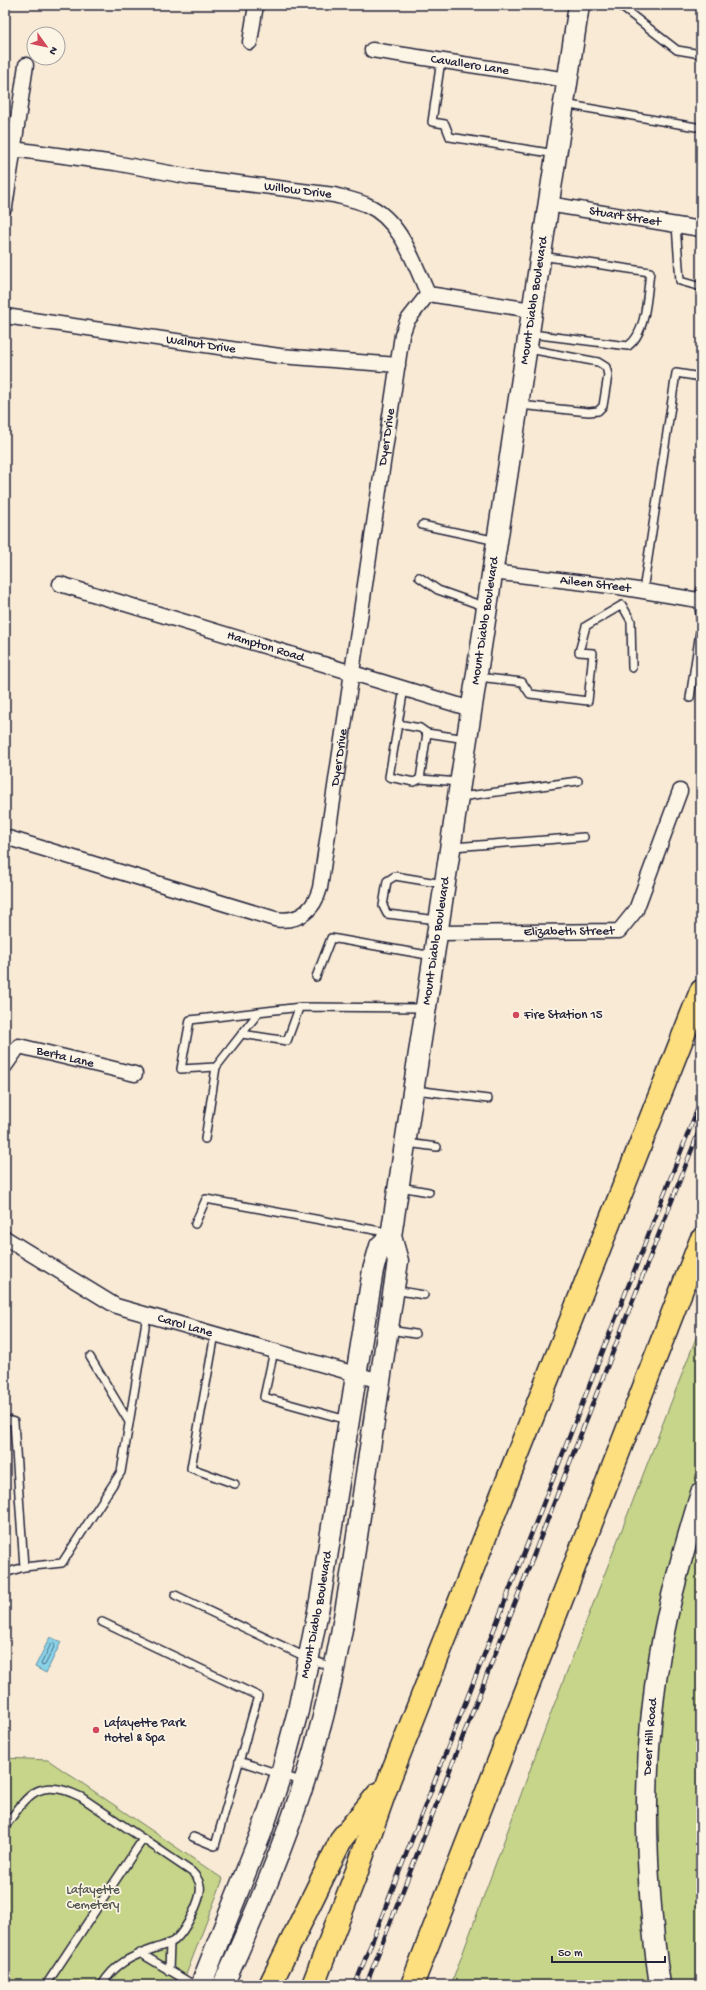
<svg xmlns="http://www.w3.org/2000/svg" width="706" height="1990" viewBox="0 0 706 1990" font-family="'Gochi Hand',sans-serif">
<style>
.green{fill:#c6d589;stroke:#747c62}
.water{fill:#89d3e9;stroke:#608ca3}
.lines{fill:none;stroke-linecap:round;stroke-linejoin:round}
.shore{stroke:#4b6981;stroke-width:1}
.lane-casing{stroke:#22223b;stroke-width:10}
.street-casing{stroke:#22223b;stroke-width:17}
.secondary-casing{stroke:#22223b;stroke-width:23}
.highway-casing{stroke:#22223b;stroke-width:25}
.lane{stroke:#fcf5e5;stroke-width:7}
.street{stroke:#fcf5e5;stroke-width:14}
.secondary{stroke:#fcf5e5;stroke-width:20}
.highway{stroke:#fddf80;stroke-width:22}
.rail-casing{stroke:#22223b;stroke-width:4.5}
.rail{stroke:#fcf5e5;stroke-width:3;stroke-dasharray:9;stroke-linecap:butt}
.poi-dot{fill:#d1495b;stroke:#fcf5e5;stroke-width:1.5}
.labels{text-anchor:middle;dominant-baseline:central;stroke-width:3.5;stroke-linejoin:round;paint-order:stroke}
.street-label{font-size:13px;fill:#22223b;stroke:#fcf5e5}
.poi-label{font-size:13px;fill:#22223b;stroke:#fcf5e5;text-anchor:start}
.park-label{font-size:13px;fill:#535852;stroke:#fcf5e5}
</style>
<rect width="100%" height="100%" fill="#f8ead5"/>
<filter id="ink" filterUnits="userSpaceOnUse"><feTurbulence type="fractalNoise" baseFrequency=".025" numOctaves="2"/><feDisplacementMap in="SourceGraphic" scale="8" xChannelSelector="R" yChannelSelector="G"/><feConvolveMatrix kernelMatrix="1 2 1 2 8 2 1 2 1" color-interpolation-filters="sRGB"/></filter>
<g filter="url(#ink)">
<g class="green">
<path d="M701,1325V1985H451L552,1710Z"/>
<path d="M5,1758L48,1760L223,1879L182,1985H5Z"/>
</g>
<path class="water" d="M50,1637L61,1642L46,1673L35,1667Z"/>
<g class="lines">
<path class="shore" d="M54,1643L55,1645L45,1665L42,1666L41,1664L51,1644Z"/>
<defs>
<g id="lane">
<path d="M619,5L677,50L701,54"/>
<path d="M441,60L432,122L445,124L450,137L556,154"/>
<path d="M564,104L696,127"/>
<path d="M676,225L680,281L701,287"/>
<path d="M531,334L628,346C647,333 647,293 650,272L541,256"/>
<path d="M519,405L589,412L598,411L603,406L608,375L606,367L598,362L529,349"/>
<path d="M422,525L497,541"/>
<path d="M419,577L438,590L486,607"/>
<path d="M701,589L698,600L701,622"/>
<path d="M643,591L676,373L701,377"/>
<path d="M478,677L522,682L530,694L588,701L593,653L579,652L586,626L622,605L631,621L632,668"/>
<path d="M404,688L389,777L414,782L420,779L460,782"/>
<path d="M690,698L701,625"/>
<path d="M398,724L420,728L427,733L466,739"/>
<path d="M420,779L427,733"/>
<path d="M460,797L578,781"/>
<path d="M453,847L584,837"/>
<path d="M438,920L387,914L383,906L387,881L395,876L443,884"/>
<path d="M316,977L331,938L433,956"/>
<path d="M259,1012L216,1067L181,1069L190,1020L301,1007L425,1008"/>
<path d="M242,1034L287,1041L299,1008"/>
<path d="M415,1090L488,1099"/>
<path d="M205,1139L216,1067"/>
<path d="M407,1143L437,1147"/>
<path d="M400,1187L429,1192"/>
<path d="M195,1224L206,1199L391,1233"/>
<path d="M394,1290L424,1295"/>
<path d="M390,1330L415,1334"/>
<path d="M215,1334L191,1468L235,1484"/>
<path d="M274,1351L264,1397L347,1420"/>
<path d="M90,1357L129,1422"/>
<path d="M5,1419L14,1422L24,1567"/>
<path d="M5,1573L24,1567L62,1563L121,1472L147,1315"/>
<path d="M175,1595L310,1659L334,1668"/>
<path d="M102,1622L258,1696L215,1846L193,1837"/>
<path d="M239,1761L304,1782"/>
<path d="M5,1827C28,1794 39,1776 81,1797L192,1872C196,1876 199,1880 200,1885C203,1898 185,1931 175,1940C170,1944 162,1946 156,1948C132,1956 115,1963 102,1985"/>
<path d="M140,1953L194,1985"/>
<path d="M169,1971L170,1943"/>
<path d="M46,1985L143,1839"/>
</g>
<g id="street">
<path d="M250,42L256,5"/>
<path id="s1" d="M372,50L568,80"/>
<path id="s2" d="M13,149L115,163L191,177L334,195C345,198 356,200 367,205C401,220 414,263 428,294L532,310"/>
<path id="s3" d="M548,204L701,229"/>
<path d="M5,207L26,65"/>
<path id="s4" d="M5,316L280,356L398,365"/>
<path id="s5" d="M492,572L619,587L698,600"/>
<path id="s6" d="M60,584L471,709"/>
<path id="s7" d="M5,837L275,919C299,923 314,910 320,888L402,335L407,321L428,294"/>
<path id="s8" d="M437,933L619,931L636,910L680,791"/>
<path id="s9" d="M5,1066L19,1046L135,1074"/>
<path id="s10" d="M5,1238L116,1306L380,1381"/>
</g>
<g id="secondary">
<path id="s11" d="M201,1985L262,1831L281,1774L298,1711L320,1601L373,1270L380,1246L391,1236"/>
<path id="s12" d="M223,1985C263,1898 299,1810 323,1717C342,1642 353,1565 364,1488C375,1412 387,1337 398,1261L391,1236L579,5"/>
<path id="s13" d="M660,1985C644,1875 641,1764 660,1654C669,1599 685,1546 701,1493"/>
</g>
<g id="highway">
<path d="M270,1985L342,1838L378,1794"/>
<path d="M313,1985L357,1871L389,1780L701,991"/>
<path d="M412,1985L701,1240"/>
</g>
</defs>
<use href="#lane" class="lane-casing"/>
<use href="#street" class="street-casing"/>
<use href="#secondary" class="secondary-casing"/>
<use href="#highway" class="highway-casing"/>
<use href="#lane" class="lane"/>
<use href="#street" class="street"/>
<use href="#secondary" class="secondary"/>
<use href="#highway" class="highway"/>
<defs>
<g id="rail">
<path d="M355,1985L701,1100"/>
<path d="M366,1985L701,1126"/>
</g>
</defs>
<use href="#rail" class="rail-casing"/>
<use href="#rail" class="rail"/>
</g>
</g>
<g class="poi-dot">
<circle cx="516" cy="1015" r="4"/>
<circle cx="96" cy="1730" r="4"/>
</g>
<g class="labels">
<g class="street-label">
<text stroke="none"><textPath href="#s1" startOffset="99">Cavallero Lane</textPath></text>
<text stroke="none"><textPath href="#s2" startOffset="288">Willow Drive</textPath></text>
<text stroke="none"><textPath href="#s3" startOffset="78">Stuart Street</textPath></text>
<text stroke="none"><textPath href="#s12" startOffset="1721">Mount Diablo Boulevard</textPath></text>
<text stroke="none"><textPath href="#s4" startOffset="198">Walnut Drive</textPath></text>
<text stroke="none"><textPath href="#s7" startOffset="799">Dyer Drive</textPath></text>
<text stroke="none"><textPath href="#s5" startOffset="104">Aileen Street</textPath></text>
<text stroke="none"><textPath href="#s12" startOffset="1397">Mount Diablo Boulevard</textPath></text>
<text stroke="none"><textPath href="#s6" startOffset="215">Hampton Road</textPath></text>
<text stroke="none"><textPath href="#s7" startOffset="475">Dyer Drive</textPath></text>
<text stroke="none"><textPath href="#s8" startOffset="132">Elizabeth Street</textPath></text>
<text stroke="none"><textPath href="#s12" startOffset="1073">Mount Diablo Boulevard</textPath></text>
<text stroke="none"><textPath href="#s9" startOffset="72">Berta Lane</textPath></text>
<text stroke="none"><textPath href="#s10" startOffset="202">Carol Lane</textPath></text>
<text stroke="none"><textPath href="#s11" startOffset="389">Mount Diablo Boulevard</textPath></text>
<text stroke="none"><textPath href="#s13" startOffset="249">Deer Hill Road</textPath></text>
</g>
<g class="poi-label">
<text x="524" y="1015">Fire Station 15</text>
<text x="104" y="1723">Lafayette Park<tspan x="104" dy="15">Hotel &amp; Spa</tspan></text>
</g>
<g class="park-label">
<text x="93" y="1890">Lafayette<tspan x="93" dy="15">Cemetery</tspan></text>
</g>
</g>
<rect width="706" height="1990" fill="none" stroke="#fcf5e5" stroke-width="20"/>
<rect x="10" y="10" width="686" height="1970" fill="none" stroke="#22223b" stroke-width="1.5" filter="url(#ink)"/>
<g transform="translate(46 46) rotate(123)"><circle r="19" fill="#fcf5e5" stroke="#a5a1a1"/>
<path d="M0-3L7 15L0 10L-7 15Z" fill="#d1495b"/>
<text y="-6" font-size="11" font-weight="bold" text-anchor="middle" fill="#22223b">N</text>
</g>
<path d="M552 1956v6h113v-6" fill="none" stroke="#22223b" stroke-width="2"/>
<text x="558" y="1956" font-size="12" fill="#22223b" stroke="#fcf5e5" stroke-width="3" paint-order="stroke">50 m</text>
</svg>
